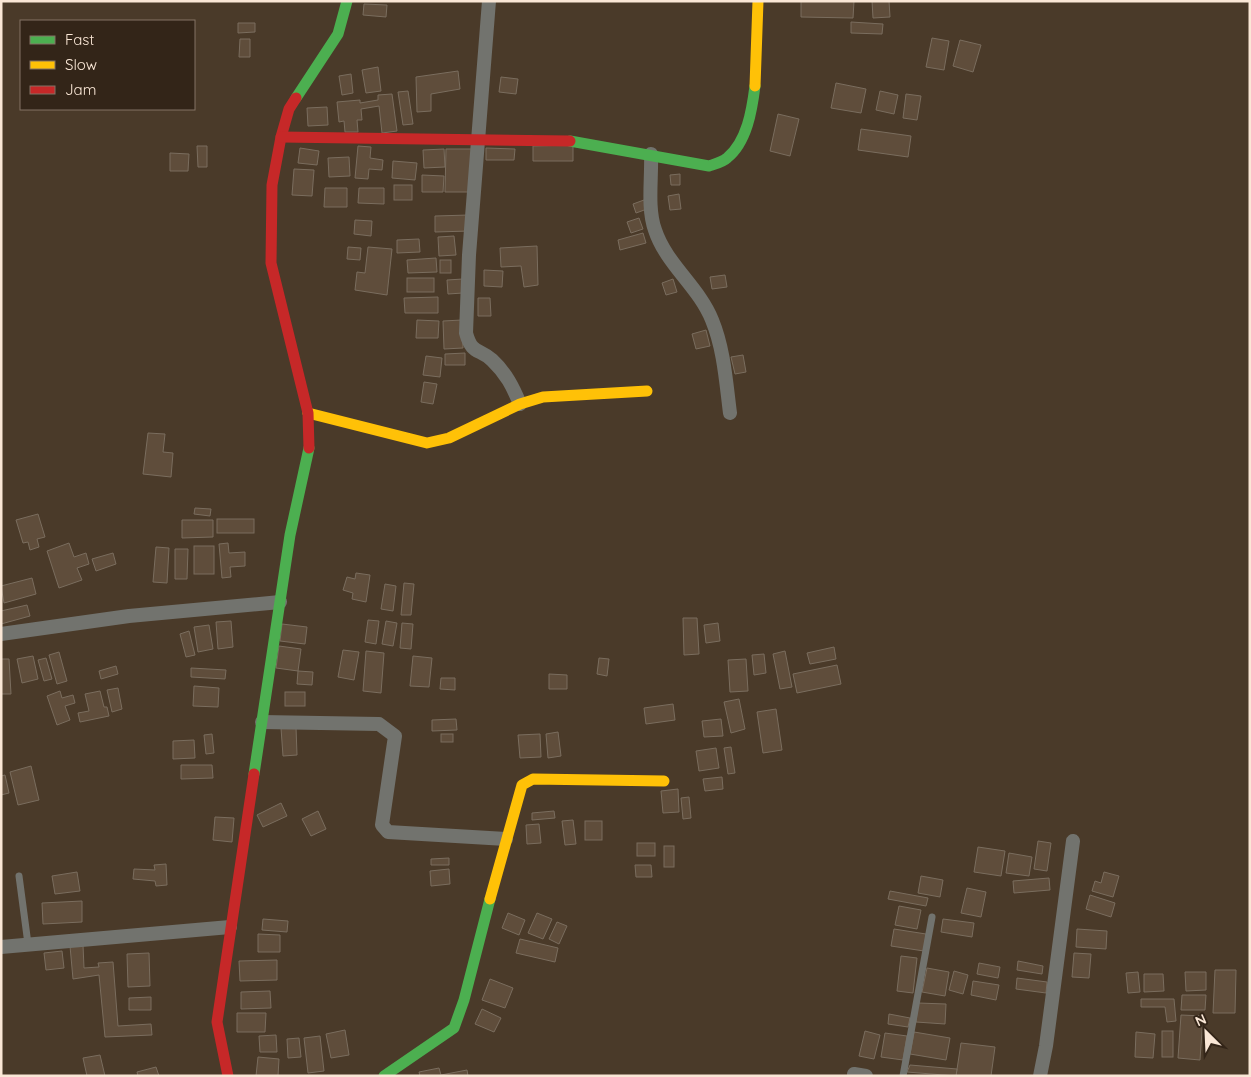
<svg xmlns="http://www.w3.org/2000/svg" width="1251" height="1077" viewBox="0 0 1251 1077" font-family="Quicksand,sans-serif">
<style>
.building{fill:#5f4d3b;stroke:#7a6d5e}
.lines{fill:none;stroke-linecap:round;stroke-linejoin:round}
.lane{stroke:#72736e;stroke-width:7}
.street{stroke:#72736e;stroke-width:14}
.fast{stroke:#4caf50;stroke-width:11}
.slow{stroke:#ffc107;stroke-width:11}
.jam{stroke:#c62828;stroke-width:11}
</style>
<rect width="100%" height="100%" fill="#4a3a29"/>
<g class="building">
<path d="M801,1H854L853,18L801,17Z"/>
<path d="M872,1H889L890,17L873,18Z"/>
<path d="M364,4L387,5L386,17L363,15Z"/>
<path d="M851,22L883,24L882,34L851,33Z"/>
<path d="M238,23H255V32L238,33Z"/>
<path d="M932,38L949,41L944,70L926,67Z"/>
<path d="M240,39H250V57H239Z"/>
<path d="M960,40L981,45L973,72L953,66Z"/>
<path d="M378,67L381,91L366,93L362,70Z"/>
<path d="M458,71L460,89L431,94V111L417,112L416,77Z"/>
<path d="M351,74L353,93L342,95L339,76Z"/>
<path d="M501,77L518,79L516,94L499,92Z"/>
<path d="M836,83L866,89L861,113L831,108Z"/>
<path d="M408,91L413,124L403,125L398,92Z"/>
<path d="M880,91L898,95L894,114L876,110Z"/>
<path d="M392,94L397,131L382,133L379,106L361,109L362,120H357L358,132H345L344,121L339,122L337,102L360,100V103L378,100V95Z"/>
<path d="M906,94L921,96L917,120L903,118Z"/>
<path d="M327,107L328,125L308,126L307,108Z"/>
<path d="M778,114L799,119L790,156L770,151Z"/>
<path d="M861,129L911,136L908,157L858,150Z"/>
<path d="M573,145V161H533V146Z"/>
<path d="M197,146H207V167H198Z"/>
<path d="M358,146L371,147L370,158L383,160L382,170L369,169L368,179L355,178Z"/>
<path d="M300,148L319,151L317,165L298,163Z"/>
<path d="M486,148L515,149L514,160H486Z"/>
<path d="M444,149L445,167L424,168L423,150Z"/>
<path d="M446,149H472V192H445Z"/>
<path d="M170,153L189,154L188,171H170Z"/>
<path d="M349,157L350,176L329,177L328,158Z"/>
<path d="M393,161L417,163L415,180L392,178Z"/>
<path d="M294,169L314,170L312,196L292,195Z"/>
<path d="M680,174V185H671L670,175Z"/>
<path d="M422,175L444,176L443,192H422Z"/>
<rect x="394" y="185" width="18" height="15"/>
<path d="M325,188H347V207H324Z"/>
<path d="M359,188H384V204L358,203Z"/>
<path d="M679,194L681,209L670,210L668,196Z"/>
<path d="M644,200L647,209L636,213L633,204Z"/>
<path d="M469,215L470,231L435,232V216Z"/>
<path d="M639,218L643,229L631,233L627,222Z"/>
<path d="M355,220L372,221L371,236L354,234Z"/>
<path d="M643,233L646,243L620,250L618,240Z"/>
<path d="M454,236L456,255L439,256L438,237Z"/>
<path d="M419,239L420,252L397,253V240Z"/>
<path d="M537,246L538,285L524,287L521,266L501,267L500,248Z"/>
<path d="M348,247L361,248L360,260L347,259Z"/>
<path d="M368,247L392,249L387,295L355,290L357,272L365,273Z"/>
<path d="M436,258L437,272L408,273L407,260Z"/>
<rect x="440" y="260" width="11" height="13"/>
<path d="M484,270L503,271L502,287L484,286Z"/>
<path d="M725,275L727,287L712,289L710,277Z"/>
<rect x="407" y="278" width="27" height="14"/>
<path d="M463,279V293L448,294L447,280Z"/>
<path d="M673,279L677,292L666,295L662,283Z"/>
<path d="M438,297V313H405L404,298Z"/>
<path d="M478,298H490L491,316H478Z"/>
<path d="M417,320L439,321L438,338H416Z"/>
<path d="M462,320L463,348L444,349L443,321Z"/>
<path d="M706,330L710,346L696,349L692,334Z"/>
<path d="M465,353V365H445V354Z"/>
<path d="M743,355L746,372L735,374L731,357Z"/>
<path d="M426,356L442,358L440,377L423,375Z"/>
<path d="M424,382L437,384L433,404L421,402Z"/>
<path d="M148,433L165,434L163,452L173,453L171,477L143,474Z"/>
<path d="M195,508L211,509L210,516L194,514Z"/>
<path d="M38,514L45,537L37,539L39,547L30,550L28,542L23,543L16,520Z"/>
<rect x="217" y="519" width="37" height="14"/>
<path d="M182,520H213V537L182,538Z"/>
<path d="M69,543L74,557L86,553L89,564L77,568L82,580L59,588L47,551Z"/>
<path d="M228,543L229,553L245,552V566L230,567L231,577L222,578L219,544Z"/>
<rect x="194" y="546" width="20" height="28"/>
<path d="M156,547L169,548L167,583L153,582Z"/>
<path d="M175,549H188L187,579H175Z"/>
<path d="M113,553L116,564L96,571L92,559Z"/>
<path d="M356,573L370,575L366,602L352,599L353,593L343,590L347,577L355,579Z"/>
<path d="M32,578L36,594L4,603L1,586Z"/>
<path d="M404,583L414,584L411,615H401Z"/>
<path d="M385,584L396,586L393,611L381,609Z"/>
<path d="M27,605L30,616L1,624V611Z"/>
<path d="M683,618H697L699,654L684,655Z"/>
<path d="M368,620L379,621L376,644L365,642Z"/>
<path d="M231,621L233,647L218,649L216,622Z"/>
<path d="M386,621L397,623L393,646L382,644Z"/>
<path d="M402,623L413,624L411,649L400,648Z"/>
<path d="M718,623L720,641L706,643L704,625Z"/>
<path d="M282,624L307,627L305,644L280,641Z"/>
<path d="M209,625L213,649L198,652L194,627Z"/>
<path d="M189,631L195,655L186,657L180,634Z"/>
<path d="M279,646L301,649L298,671L276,668Z"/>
<path d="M834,647L836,659L810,664L807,653Z"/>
<path d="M343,650L359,652L354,680L338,677Z"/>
<path d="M366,651L384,653L381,693L363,691Z"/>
<path d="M785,651L792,687L780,689L773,654Z"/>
<path d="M59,652L67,681L57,684L49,655Z"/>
<path d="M764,654L766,673L754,675L752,655Z"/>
<path d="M33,656L38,679L22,683L17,659Z"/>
<path d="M413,656L432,658L429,687L410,686Z"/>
<path d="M46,658L52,679L44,681L38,660Z"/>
<path d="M599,658L609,659L607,676L597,674Z"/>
<path d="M1,659H9L11,694H1Z"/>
<path d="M746,659L748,691L730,692L728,660Z"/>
<path d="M837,665L841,684L797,693L793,674Z"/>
<path d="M116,666L118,674L101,679L99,671Z"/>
<path d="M191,668L226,670L225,679L191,677Z"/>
<path d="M298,671L313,672L312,685L297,684Z"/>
<path d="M549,674L567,675V689H549Z"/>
<path d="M441,678H455V690L440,689Z"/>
<path d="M194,686L219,688L218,707L193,706Z"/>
<path d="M118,688L122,709L112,712L107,690Z"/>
<path d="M60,691L62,698L73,695L75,703L65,706L70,720L57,725L47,696Z"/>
<path d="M100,691L104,707H107L109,716L80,722L78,713L89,711L85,694Z"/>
<rect x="285" y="692" width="20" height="14"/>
<path d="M739,699L745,729L731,733L724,702Z"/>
<path d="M673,704L675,720L646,724L644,708Z"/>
<path d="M776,709L782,750L763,753L757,712Z"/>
<path d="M456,719L457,730L432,731V720Z"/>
<path d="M721,719L723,736L704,737L702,721Z"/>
<path d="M296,727L297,755L283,756L281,728Z"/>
<path d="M558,732L561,756L548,758L546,734Z"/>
<path d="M212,734L214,753L206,754L204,735Z"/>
<rect x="441" y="734" width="12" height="8"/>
<path d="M540,734L541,757L520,758L518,735Z"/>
<path d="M194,740L195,758L173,759V741Z"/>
<path d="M731,747L735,773L728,774L724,748Z"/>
<path d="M716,748L719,768L699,771L696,751Z"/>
<path d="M181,765H212L213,778L181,779Z"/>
<path d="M31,766L39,800L18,805L10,772Z"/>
<path d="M5,775L9,793L1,795V776Z"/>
<path d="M722,777L723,789L705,791L703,779Z"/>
<path d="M678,789L679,812L663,813L661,791Z"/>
<path d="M689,797L691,818L683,819L681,798Z"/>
<path d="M281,803L287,816L263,827L257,815Z"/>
<path d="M318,811L326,829L311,836L302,819Z"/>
<path d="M554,811L555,818L532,820V813Z"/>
<path d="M215,817L234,818L232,842L213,840Z"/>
<path d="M573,820L576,844L565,845L562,821Z"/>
<rect x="585" y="821" width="17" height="19"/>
<path d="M539,824L541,843L527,844L526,825Z"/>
<path d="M1038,841L1051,843L1047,871L1034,869Z"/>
<rect x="637" y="843" width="18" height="13"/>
<rect x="664" y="846" width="10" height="21"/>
<path d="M978,847L1005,851L1001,876L974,872Z"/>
<path d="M1009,853L1032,857L1029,876L1006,873Z"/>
<path d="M449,858V865H431V859Z"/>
<path d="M166,864L167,885L156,886L155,881L133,879L134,869L155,870L154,865Z"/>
<path d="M635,865H651L652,877H636Z"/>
<path d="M449,869L450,884L431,886L430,871Z"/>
<path d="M77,872L80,891L55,894L52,876Z"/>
<path d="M1104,872L1119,876L1113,897L1092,891L1095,881L1101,883Z"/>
<path d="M921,876L943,880L940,897L918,893Z"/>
<path d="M1049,878L1050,890L1014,893L1013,881Z"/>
<path d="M967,888L986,892L981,917L961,913Z"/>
<path d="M890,891L928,898L926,906L888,899Z"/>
<path d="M1090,895L1115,903L1111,917L1086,909Z"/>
<path d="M82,901V922L43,924L42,903Z"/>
<path d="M899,906L921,910L917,929L895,925Z"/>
<path d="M508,913L525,920L519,935L502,928Z"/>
<path d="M537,913L552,919L543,939L528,933Z"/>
<path d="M263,919L288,921L287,932L262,930Z"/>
<path d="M943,919L974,923L972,937L941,932Z"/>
<path d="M557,922L567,926L559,944L549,939Z"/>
<path d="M894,929L926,934L924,951L891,946Z"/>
<path d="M1077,929L1107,931L1106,949L1076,947Z"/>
<path d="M258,934L280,935V952H258Z"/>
<path d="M520,939L558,948L555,962L516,953Z"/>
<path d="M83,945L84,968L99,967L98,963L113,962L118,1026L151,1024L152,1035L105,1037L99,975L73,979L70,946Z"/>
<path d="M62,951L64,968L46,970L44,953Z"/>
<path d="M149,953L150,986L128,987L127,954Z"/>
<path d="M1074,953L1091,954L1089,978L1072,977Z"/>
<path d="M901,956L917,958L913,993L897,991Z"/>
<path d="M277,960V980L240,981L239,961Z"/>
<path d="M1018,961L1043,966L1042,974L1017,970Z"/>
<path d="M979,963L1000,967L998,978L977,974Z"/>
<path d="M927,968L949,972L945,996L922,992Z"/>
<path d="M1215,970H1236L1235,1013H1213Z"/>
<path d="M954,971L968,975L963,994L949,990Z"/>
<path d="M1138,972L1140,992L1128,993L1126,973Z"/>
<path d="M1185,972H1206V990L1186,991Z"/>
<path d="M1144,974H1163L1164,991L1144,992Z"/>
<path d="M1017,978L1047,982L1046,993L1016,989Z"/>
<path d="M490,979L513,988L505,1008L482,1000Z"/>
<path d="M973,981L999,985L996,1000L971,995Z"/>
<path d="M270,991L271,1008L241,1009V992Z"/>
<path d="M1182,995H1206L1205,1010H1181Z"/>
<path d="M151,997V1010H129V998Z"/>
<path d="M1141,999H1174L1176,1021L1167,1022L1165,1007H1141Z"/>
<path d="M918,1003L946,1004L945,1024L916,1022Z"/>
<path d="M482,1009L501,1018L494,1032L475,1024Z"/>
<path d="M237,1013H266L265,1032H237Z"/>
<path d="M889,1014L910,1018L908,1027L888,1024Z"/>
<path d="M1181,1015L1203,1016L1200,1060L1178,1058Z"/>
<path d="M345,1030L349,1055L331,1058L326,1034Z"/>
<path d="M865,1031L880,1035L874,1059L859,1056Z"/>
<rect x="1162" y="1031" width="11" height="26"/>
<path d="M914,1032L950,1038L946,1060L910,1054Z"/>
<path d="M1136,1032L1155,1034L1153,1058L1135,1057Z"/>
<path d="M885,1033L907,1036L903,1060L881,1057Z"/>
<path d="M276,1035L277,1052H260L259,1036Z"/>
<path d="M320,1036L324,1071L308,1073L304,1038Z"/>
<path d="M299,1038L301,1057L288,1058L287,1039Z"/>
<path d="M961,1043L995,1047L991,1076H956Z"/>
<path d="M100,1055L105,1076H87L83,1058Z"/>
<path d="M258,1057L279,1059L278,1076H256Z"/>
<path d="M910,1065L957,1069L956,1076L907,1072Z"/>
<path d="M156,1067L159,1076H138L137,1072Z"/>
<path d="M439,1068L441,1075L467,1070L468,1076H420L419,1072Z"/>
</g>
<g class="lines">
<g class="lane">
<path d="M19,876L28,944"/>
<path d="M903,1076L932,917"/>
</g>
<g class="street">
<path d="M489,1L469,255L466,333C472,355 479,348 492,360C506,373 513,387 520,404"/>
<path d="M651,154C652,178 647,208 655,230C666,264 699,287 712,320C724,349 726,382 730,413"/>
<path d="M1,634L129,616L280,602"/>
<path d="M262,722L379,724L395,736L382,825L388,832L506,839"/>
<path d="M1,947L230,927"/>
<path d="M854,1074L866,1076"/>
<path d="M1040,1076L1046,1046L1073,841"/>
</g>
<g class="fast">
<path d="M296,98L338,34L347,1"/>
<path d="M570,141L709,166C715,164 723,162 727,158C747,142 752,110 755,86"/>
<path d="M254,774L290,535L309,448"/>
<path d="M384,1076L454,1028L464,1000L490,899"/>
</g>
<g class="slow">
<path d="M755,86L758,1"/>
<path d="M308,413L427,443L449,438L520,404L543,397L647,391"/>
<path d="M490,899L522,785L533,779L664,781"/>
</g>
<g class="jam">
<path d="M296,98L289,109L281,137L272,185L271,263L308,413L309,448"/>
<path d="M281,137L570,141"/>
<path d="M228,1076L217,1022L254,774"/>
</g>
</g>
<rect width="1251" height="1077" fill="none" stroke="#fae7d6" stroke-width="5"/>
<rect x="20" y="20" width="175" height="90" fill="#332518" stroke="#837364"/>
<rect x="30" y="36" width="25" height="8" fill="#4caf50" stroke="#837364"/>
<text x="65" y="45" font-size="15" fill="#fae7d6">Fast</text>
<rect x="30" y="61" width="25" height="8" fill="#ffc107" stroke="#837364"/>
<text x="65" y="70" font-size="15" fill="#fae7d6">Slow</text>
<rect x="30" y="86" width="25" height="8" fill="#c62828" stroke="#837364"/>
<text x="65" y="95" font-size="15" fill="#fae7d6">Jam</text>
<g transform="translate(1206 1032) rotate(336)" stroke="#332518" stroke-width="4" paint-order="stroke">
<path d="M0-4L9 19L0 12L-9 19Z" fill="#fae7d6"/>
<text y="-8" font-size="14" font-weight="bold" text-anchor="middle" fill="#fae7d6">N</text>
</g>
</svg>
